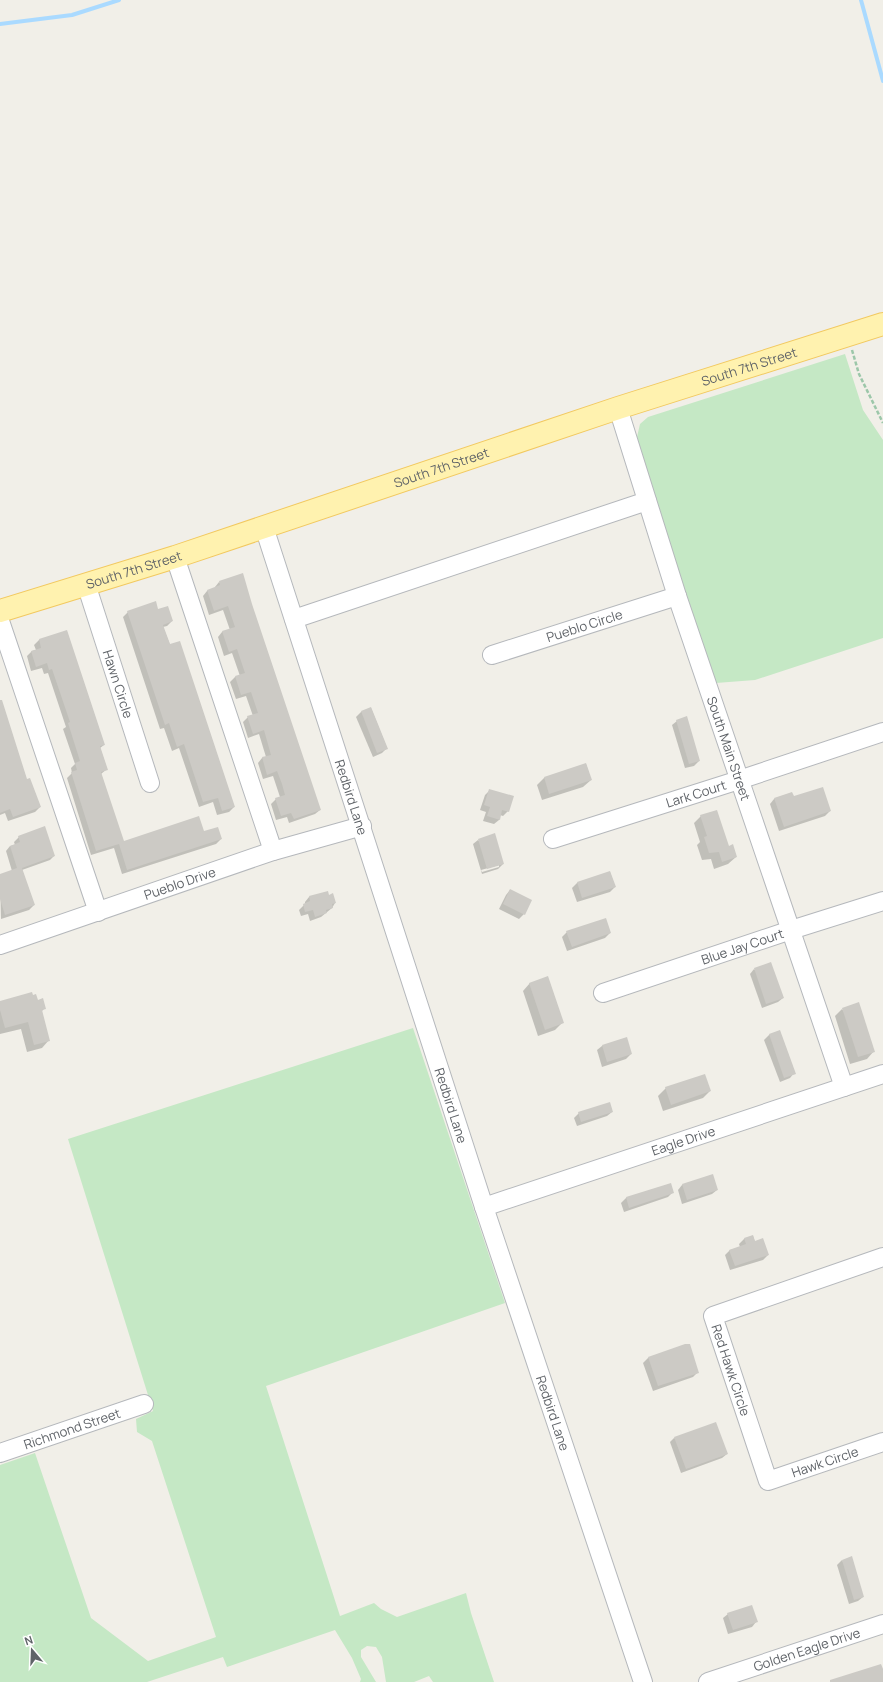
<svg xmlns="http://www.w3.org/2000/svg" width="883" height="1682" viewBox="0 0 883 1682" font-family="Manrope,sans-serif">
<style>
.green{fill:#c5e8c5}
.shadow{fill:#0003;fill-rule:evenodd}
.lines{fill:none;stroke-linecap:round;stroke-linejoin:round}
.stream{stroke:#aadaff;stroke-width:4}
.building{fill:#cccac5}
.minor-casing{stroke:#b5b8bc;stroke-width:20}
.major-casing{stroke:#f2c960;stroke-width:24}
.path{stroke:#9cc7a9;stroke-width:2.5;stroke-dasharray:4 2;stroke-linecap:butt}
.minor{stroke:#fff;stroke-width:18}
.major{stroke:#fff2af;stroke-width:22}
.labels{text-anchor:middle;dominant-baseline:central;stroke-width:4;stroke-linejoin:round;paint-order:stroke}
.street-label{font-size:13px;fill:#5f6368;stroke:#fff}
</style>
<rect width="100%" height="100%" fill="#f1efe8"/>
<g class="green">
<path d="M845,354L863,410L883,440V638L755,680L716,683L645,470L637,437L640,424L648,417Z"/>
<path d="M413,1028L505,1303L266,1386L340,1616L374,1603L381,1609L397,1617L466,1593L471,1613L494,1682H433L429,1676L414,1682H386L382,1657L376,1647L367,1646L361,1650V1657L376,1682H360L361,1679L352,1658L335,1630L227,1667L223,1657L147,1682H0V1465L35,1453L91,1618L148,1661L216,1637L152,1441L137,1432L136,1419L153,1411L68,1139Z"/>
</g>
<g class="shadow">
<path d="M219,582L251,604L320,810L315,814L289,823L287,817L276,820L271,804L276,799L280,797L273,776L263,779L258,763L262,758L266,757L259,734L248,738L243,722L248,717L253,716L246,696L236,699L230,682L235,677L240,676L232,653L224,656L218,637L222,632L230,630L223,610L209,615L203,596L207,591L215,588V587Z"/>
<path d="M158,611L172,621L167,626L163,627L234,807L229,812L217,815L213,802L199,807L179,748L172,751L164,728L160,729L123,617L128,612Z"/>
<path d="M67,632L104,745L100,748L107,769L101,774L123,842L204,833L221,839L216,844L122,874L114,848L91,855L67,778L72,773L71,768L75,764L63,729L66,727L48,673L44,674L42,668L31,671L27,656L32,651L36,650L34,645L39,640Z"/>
<path d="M0,702L26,780L40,807L35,812L8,821L5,813L0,815Z"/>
<path d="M371,708L387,748L382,753L373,757L356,717L361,712Z"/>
<path d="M677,721L699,761L694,766L685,768L672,725Z"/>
<path d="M586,764L591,780L583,787L542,800L537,785L544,778Z"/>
<path d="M490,790L508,811L503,816L500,815L499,820L494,824L483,821L486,812L480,810L485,795Z"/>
<path d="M793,797L830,811L825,816L779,831L770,804L774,799Z"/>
<path d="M701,816L736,857L728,864L714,869L711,859L702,860L697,845L700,842L694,823Z"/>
<path d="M19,837L54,856L50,860L22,870L34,905L29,910L1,919L0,875L12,871L6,851L10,846L15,845L14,842Z"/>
<path d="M478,840L503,864L498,869L482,874L473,844ZM499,865V867L482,872L481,870Z"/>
<path d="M610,872L615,887L610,892L577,902L572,888L577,883Z"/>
<path d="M510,890L524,914L519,919L499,909L506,895Z"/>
<path d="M328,896L335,903L332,908L321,917L310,921L308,914L301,916L299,910L305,904V902L309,897Z"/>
<path d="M567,932L610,933L605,938L567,951L562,937Z"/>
<path d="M754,969L783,998L778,1002L762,1008L750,974Z"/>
<path d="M530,983L562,1023L555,1030L538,1036L523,991Z"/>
<path d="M37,1001L45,1008L41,1012L49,1040L42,1048L27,1052L21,1029L0,1034V1002Z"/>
<path d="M842,1009L874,1051L867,1059L850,1064L835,1016Z"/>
<path d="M779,1031L794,1073L790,1078L780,1082L764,1040L769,1035Z"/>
<path d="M626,1038L631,1054L626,1059L602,1067L597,1050L602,1046Z"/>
<path d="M666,1088L710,1091L703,1098L663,1111L658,1096Z"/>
<path d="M612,1112L607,1116L577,1126L574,1118L579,1113Z"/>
<path d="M712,1175L717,1190L712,1194L682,1204L678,1190L682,1185Z"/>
<path d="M670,1184L673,1192L668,1197L624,1212L621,1203L626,1198Z"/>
<path d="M753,1236L755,1242L768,1255L763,1260L730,1270L725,1255L730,1250L740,1247L739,1244L744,1239Z"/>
<path d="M685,1345L698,1372L693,1377L653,1391L643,1363L648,1358Z"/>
<path d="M674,1438L727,1454L722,1458L681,1473L670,1442Z"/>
<path d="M842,1560L863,1597L858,1601L849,1604L837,1565Z"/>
<path d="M728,1614L756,1622L752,1627L728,1634L723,1618Z"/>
</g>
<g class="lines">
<g class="stream">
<path d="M861,0L883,81"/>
<path d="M0,24L72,15L119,0"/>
</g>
</g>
<g class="building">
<path d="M243,573L252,604L321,810L294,819L291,813L281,816L275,798L285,795L282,784L277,771L267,775L262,757L271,755L264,730L253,734L247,716L258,713L251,692L241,695L235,676L245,673L237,649L229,652L222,631L235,627L228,606L214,611L207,590L220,585L219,581Z"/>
<path d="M156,601L158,609L168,606L173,621L163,625L170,644L180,641L235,807L222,811L218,798L203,802L184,744L177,747L169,723L165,725L127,611Z"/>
<path d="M67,630L105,745L100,746L108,770L101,772L124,841L199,816L204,831L218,827L222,839L127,870L119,844L96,851L71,772L77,770L75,763L80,761L68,723L70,722L52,669L49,670L47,663L36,667L31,651L41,648L39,639Z"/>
<path d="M0,700H2L27,779L30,778L41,807L13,817L10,809L0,813Z"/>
<path d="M371,707L388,749L377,753L361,711Z"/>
<path d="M687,716L700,761L689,764L676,720Z"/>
<path d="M586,763L592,780L549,794L544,777Z"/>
<path d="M823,787L831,811L784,827L774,798L792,792L794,796Z"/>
<path d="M489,789L514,796L509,812L502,810L500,820L487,816L490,807L484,805Z"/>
<path d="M717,810L729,846L733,844L737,857L722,862L719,852L709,853L704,837L707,836L700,815Z"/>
<path d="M45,826L55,856L22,868L35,905L5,915L0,899V874L17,868L10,846L20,842L18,836Z"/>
<path d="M495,833L504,864L487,869L478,839Z"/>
<path d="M610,871L616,887L582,898L577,882Z"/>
<path d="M510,889L532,900L525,915L503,904Z"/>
<path d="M328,891L329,895L333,893L336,903L332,904L333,908L326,910L327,913L315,917L313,910L305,912L303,904L310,901L309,896Z"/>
<path d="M606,918L611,933L572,947L566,931Z"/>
<path d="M771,962L784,998L766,1004L754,968Z"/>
<path d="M548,976L564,1023L545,1030L529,983Z"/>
<path d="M32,992L33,995L36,994L38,1000L43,998L46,1009L42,1010L50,1041L34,1045L28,1022L5,1028L0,1010V1001Z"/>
<path d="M859,1002L875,1052L858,1057L842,1008Z"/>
<path d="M780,1030L796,1074L784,1078L769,1034Z"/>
<path d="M627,1037L632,1054L607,1062L602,1045Z"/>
<path d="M705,1074L711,1091L671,1105L665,1087Z"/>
<path d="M610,1102L613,1112L581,1122L578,1112Z"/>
<path d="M713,1174L718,1190L687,1200L682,1184Z"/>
<path d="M671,1183L674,1193L629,1208L626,1197Z"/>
<path d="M753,1235L755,1241L763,1238L769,1255L735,1266L729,1250L746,1244L744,1238Z"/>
<path d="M685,1344H690L699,1373L658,1386L648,1357Z"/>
<path d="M716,1422L728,1454L686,1469L674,1437Z"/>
<path d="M852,1556L864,1597L854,1600L842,1560Z"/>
<path d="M752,1605L758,1622L733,1630L727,1613Z"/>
<path d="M881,1664L883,1669V1682H830V1680Z"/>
</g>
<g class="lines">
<defs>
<g id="minor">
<path id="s1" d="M618,408L677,596L844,1087"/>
<path id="s2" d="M264,527L484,1207L643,1682"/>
<path d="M175,557L273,851"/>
<path id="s3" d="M86,584L150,783"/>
<path d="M294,619L647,501"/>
<path d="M0,621L98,912"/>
<path id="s4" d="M492,655L677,596"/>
<path id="s5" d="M553,839L739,780L883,732"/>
<path id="s6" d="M0,945L273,851L362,826"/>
<path id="s7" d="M603,993L791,930L883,901"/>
<path id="s8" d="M484,1207L883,1074"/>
<path id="s9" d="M883,1257L713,1316L768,1481L883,1442"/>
<path id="s10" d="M0,1453L144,1404"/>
<path id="s11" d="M708,1682L883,1624"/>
</g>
<g id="major">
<path id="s12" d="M0,611L175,557L618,408L883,324"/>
</g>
</defs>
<use href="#minor" class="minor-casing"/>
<use href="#major" class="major-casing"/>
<path class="path" d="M852,350L859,374L883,423"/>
<use href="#minor" class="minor"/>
<use href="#major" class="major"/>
</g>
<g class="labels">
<g class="street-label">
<text stroke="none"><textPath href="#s12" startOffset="788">South 7th Street</textPath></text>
<text stroke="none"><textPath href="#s12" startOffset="464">South 7th Street</textPath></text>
<text stroke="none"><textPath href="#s12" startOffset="140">South 7th Street</textPath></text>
<text stroke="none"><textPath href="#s4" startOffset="97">Pueblo Circle</textPath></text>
<text stroke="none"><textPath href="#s3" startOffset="105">Hawn Circle</textPath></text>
<text stroke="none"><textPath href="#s1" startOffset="358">South Main Street</textPath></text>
<text stroke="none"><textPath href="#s5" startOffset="150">Lark Court</textPath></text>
<text stroke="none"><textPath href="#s2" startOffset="284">Redbird Lane</textPath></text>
<text stroke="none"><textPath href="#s6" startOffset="190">Pueblo Drive</textPath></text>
<text stroke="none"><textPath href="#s7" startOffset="147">Blue Jay Court</textPath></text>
<text stroke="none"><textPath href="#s2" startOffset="608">Redbird Lane</textPath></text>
<text stroke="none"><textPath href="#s8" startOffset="210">Eagle Drive</textPath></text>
<text stroke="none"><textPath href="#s9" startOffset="237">Red Hawk Circle</textPath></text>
<text stroke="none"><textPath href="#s2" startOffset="932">Redbird Lane</textPath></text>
<text stroke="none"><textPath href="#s10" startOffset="76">Richmond Street</textPath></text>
<text stroke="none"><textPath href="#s9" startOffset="414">Hawk Circle</textPath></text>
<text stroke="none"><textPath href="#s11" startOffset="104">Golden Eagle Drive</textPath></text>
</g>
</g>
<g transform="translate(32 1650) rotate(341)" stroke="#ffffff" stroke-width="3" paint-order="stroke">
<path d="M0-3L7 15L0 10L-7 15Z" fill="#5f6368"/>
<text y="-6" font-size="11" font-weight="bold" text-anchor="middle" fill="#5f6368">N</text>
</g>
</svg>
